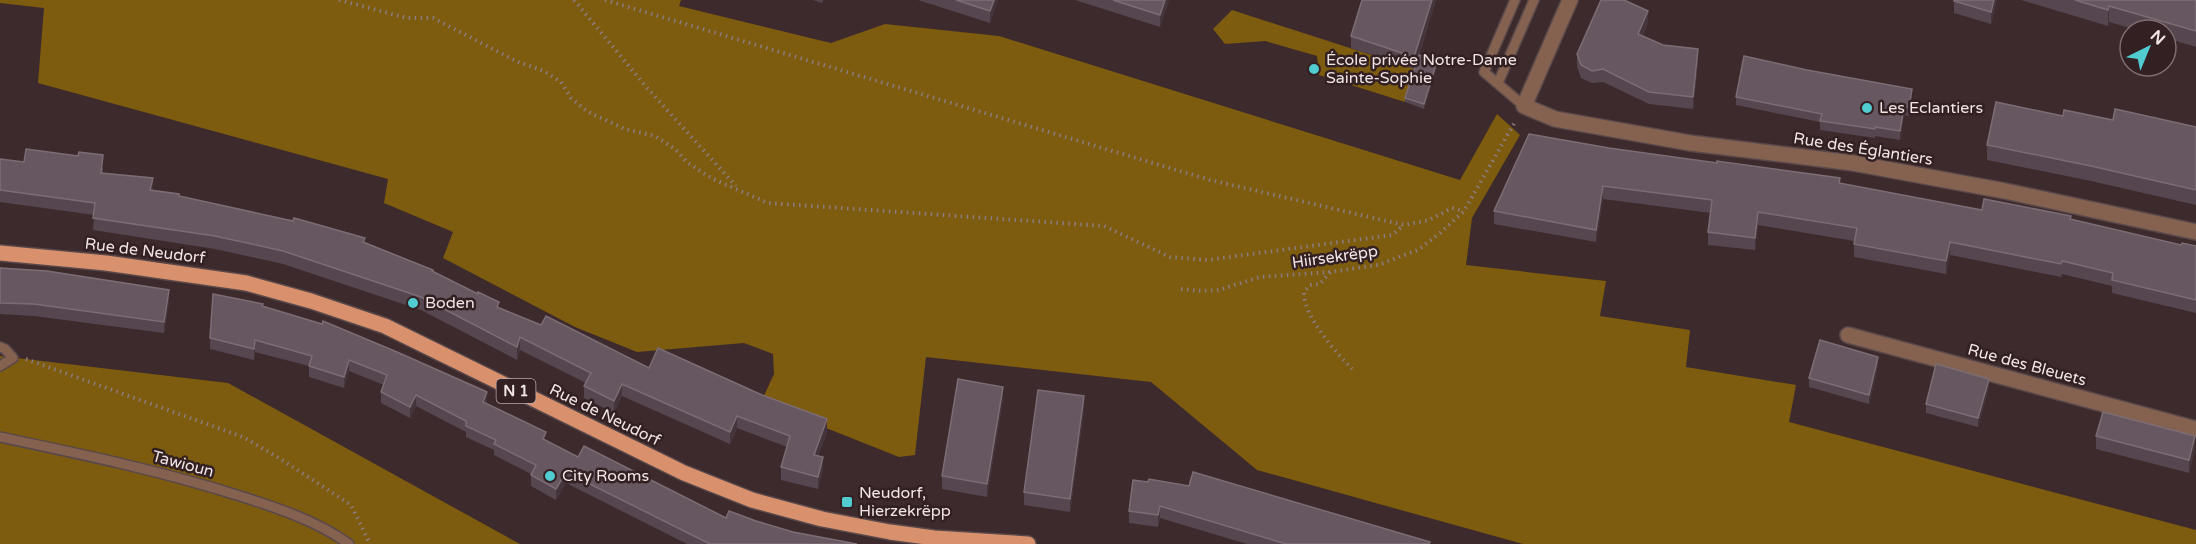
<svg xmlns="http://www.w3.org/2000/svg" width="2196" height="544" viewBox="0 0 2196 544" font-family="'Varela Round',sans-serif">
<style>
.forest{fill:#7d5b0f}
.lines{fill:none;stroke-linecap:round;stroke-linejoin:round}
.service-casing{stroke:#59484a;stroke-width:12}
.minor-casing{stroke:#59484a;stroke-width:18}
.primary-casing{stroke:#59484a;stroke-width:18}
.path{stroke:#8c7c7e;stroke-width:4;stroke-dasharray:1.5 4.5;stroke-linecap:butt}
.service{stroke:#856150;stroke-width:9}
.minor{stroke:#856150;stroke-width:15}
.primary{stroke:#d9906c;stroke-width:15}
.wall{fill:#564650}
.shaded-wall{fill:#44343b}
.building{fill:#665760;stroke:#7c6d75;stroke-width:1.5}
.poi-dot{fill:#51ccd1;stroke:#322022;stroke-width:2}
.labels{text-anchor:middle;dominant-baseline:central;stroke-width:5;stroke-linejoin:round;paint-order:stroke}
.shield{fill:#322022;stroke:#b8a9aa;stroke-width:1.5}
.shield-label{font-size:15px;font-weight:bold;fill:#f1e4e5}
.poi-label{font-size:16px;fill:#f1e4e5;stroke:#322022;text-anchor:start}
.street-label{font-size:16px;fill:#f1e4e5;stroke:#322022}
</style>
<rect width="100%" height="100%" fill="#3c2a2c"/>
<g class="forest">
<path d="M0,0H681L679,6L831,43L885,24L999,36L1460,180L1497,114L1520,135L1472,218L1466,265L1606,281L1600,316L1690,330L1686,367L1796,385L1789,422L2196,530V544H1523L1257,470L1151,382L926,357L915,455L899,457L761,402L774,374L773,354L744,343L637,352L575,327L443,258L453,232L384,203L388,179L38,83L44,8L0,3Z"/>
<path d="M1232,10L1415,69L1405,102L1319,75L1317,56L1265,41L1225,44L1213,29Z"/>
<path d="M0,356L228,383L520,544H0Z"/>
</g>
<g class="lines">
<defs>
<g id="service">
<path d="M1515,0L1484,72L1524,106"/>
<path d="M1498,83L1534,0"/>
<path d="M0,347L5,349L13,358L0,366"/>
<path d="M0,437C81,454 162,471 240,496C278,508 317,521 349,544"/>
</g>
<g id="minor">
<path d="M1570,0L1524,106L1555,119L1690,143L1853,163L2005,191L2196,232"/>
<path d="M1848,335L2196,429"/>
</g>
<path id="primary" d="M0,253L106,263L246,283L311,301L385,326L684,473L752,500L822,519L890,532L934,538L1028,544"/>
</defs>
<use href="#service" class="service-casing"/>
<use href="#minor" class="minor-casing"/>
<use href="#primary" class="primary-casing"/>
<g class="path">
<path d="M339,0L407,18H433L518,62L544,71L561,82L571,98L588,112L625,129L655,136L675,149L688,163L713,179L768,203L1104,226L1170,257L1207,260L1392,235L1404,225"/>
<path d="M574,0L648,89L736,186"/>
<path d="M605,0L1210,180L1404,225L1429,220L1452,208L1464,211"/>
<path d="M1330,272L1320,284L1310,285L1304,292C1303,316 1336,352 1352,369"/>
<path d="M1181,289L1202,291L1219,290L1260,277L1330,272L1378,265L1418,250L1439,234L1464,211L1516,120"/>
<path d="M26,359L243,437L279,458L351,505L370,544"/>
</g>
<use href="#service" class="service"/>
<use href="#minor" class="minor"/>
<use href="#primary" class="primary"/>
</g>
<g class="wall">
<path d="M813,0H823L822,3Z"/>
<path d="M918,0H998L990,23Z"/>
<path d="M1075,0H1169L1160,27Z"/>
<path d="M1362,0H1436L1419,55L1437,65L1424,109L1405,102V98L1414,69L1351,48V36Z"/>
<path d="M1954,0H1997L1991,24L1954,13Z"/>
<path d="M2021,0H2196V47L2166,38V30H2137L2109,22L2108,26Z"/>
<path d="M1648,23L1643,36L1698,62L1693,109L1649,104L1603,82L1592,83L1581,78L1577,67V54Z"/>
<path d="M1736,97L1912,98L1909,116L1904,115L1900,140L1875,136V138L1820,130V122L1736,105Z"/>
<path d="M2063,116L2196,127V205L2091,181L1987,160V145Z"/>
<path d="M1609,148L1840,183L1982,210L2071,219L2181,245L2196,246V313L2112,293V286L2062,274L2061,277L1950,255L1946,274L1854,257V241L1758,225L1755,250L1708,245V232L1711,213L1603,199L1596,242L1494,224V211Z"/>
<path d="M0,159L24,162L103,168V173L153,190L365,242L433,271L499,308L649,368L827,432L818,456L823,470L818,489L781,480V467L787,447L737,428L730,444L622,396L614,413L584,398V386L586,383L520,350L517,360L421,310L283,264L215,249L93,230L94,215L0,202Z"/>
<path d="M0,268L169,302L164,333L34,316L0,314Z"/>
<path d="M263,306L487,404L546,440L578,457L726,518L756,521L793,532L857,544H687L566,483L556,500L531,486V474L494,455V450L466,437V432L416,406L410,418L381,403V392L384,385L349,371L344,388L309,377V366L255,352L254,360L210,349V338Z"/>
<path d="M1878,366L1869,404L1809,387V378Z"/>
<path d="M1989,387L1978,427L1926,413V404Z"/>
<path d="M1003,399L987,497L942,489V476Z"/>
<path d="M1084,409L1070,512L1024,505V492Z"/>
<path d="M2096,436L2195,449L2189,473L2096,449Z"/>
<path d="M1133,480L1430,544H1247L1160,518L1158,527L1129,523V511Z"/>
</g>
<g class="shaded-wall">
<path d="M994,0H998L990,23V11Z"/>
<path d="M1165,0H1169L1160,27V15Z"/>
<path d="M1432,0H1436L1414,69V57Z"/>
<path d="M1994,0H1997L1991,24V12Z"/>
<path d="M2109,6V22L2108,26V10Z"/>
<path d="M1648,11V23L1638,47V34Z"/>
<path d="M1698,49V62L1693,109V97Z"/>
<path d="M1437,61V65L1424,109V104Z"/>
<path d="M1912,89V98L1909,116V107Z"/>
<path d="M1904,106V115L1900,140V131Z"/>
<path d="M153,178V191L150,190Z"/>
<path d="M1603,186V199L1596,242V230Z"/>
<path d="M1758,212V225L1755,250V238Z"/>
<path d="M1950,242V255L1946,274V261Z"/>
<path d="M169,290V302L164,333V322Z"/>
<path d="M520,337V350L517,360V347Z"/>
<path d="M255,340V352L254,360V349Z"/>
<path d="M1878,357V366L1869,404V395Z"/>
<path d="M349,360V371L344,388V377Z"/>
<path d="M1989,379V387L1978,427V418Z"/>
<path d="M622,384V396L614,413V401Z"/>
<path d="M1003,387V399L987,497V484Z"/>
<path d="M487,392V403L483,402Z"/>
<path d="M416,395V406L410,418V407Z"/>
<path d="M1084,396V409L1070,512V499Z"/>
<path d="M737,416V428L730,444V432Z"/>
<path d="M827,419V432L814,467V455Z"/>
<path d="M2195,436V449L2189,473V460Z"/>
<path d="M823,457V470L818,489V477Z"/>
<path d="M566,472V483L556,500V489Z"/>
<path d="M1160,506V518L1158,527V515Z"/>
</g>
<g class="building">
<path d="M956,0H994L990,11Z"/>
<path d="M1113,0H1165L1160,15Z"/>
<path d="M1362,0H1432L1414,57L1351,36Z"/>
<path d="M1601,0H1624L1648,11L1638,34L1663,45L1698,49L1693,97L1649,92L1603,69L1592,71L1581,65L1577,54Z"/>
<path d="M1954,0H1994L1991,12L1954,1Z"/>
<path d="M2075,0H2196V31L2109,6L2108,10Z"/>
<path d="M1419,55L1437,61L1424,104L1405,98Z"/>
<path d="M1744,56L1807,70L1912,89L1909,107L1904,106L1900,131L1875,127V129L1820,121L1822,114L1736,97Z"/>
<path d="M1996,102L2063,116L2064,110L2113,120L2115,109L2196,127V190L2091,166L1987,145Z"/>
<path d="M1529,134L1609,148L1717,163V161L1840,178L1839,183L1982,210L1984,199L2071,216L2070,219L2181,245L2182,243L2196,246V300L2112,280L2113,273L2062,261L2061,264L1950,242L1946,261L1854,244L1857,228L1758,212L1755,238L1708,232L1712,200L1603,186L1596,230L1494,211Z"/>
<path d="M26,149L78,156L79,152L103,155L101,173L153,178L150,190L179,194V196L293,221L294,218L365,238L363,242L433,270L432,271L478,294V292L499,302L497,307L541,325L546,316L649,368L658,348L762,395L827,419L814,455L823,457L818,477L781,467L790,436L737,416L730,432L622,384L614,401L584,386L591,373L520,337L517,347L421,297L283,251L215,236L93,218L95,203L0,190V191V159L24,162Z"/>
<path d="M0,268L47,271L169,290L164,322L34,304L0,303Z"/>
<path d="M213,294L263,304L262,306L322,324L323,321L397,352L487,392L483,402L546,432L543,439L578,457L584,446L726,518L729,511L756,521L793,532L857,544H710L566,472L556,489L531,475L536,465L494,444L496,440L466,426V421L416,395L410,407L381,392L387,375L349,360L344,377L309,366L312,356L255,340L254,349L210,338Z"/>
<path d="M1820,340L1878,357L1869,395L1809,378Z"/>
<path d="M1936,364L1989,379L1978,418L1926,404Z"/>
<path d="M958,379L1003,387L987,484L942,476Z"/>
<path d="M1038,390L1084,396L1070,499L1024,492Z"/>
<path d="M2103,412L2195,436L2189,460L2096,436Z"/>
<path d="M1193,472L1430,542L1429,544H1286L1160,506L1158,515L1129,511L1133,480L1148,482L1149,479L1189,486Z"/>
</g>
<g class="poi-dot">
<circle cx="1314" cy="69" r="6"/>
<circle cx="1867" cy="108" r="6"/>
<circle cx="413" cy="303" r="6"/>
<circle cx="550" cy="476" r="6"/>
<rect x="841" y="496" width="12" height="12" rx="3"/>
</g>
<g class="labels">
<rect class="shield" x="496.5" y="379" width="39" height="24" rx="4.5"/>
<g class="shield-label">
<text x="516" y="391">N 1</text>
</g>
<g class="poi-label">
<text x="1326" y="60">École privée Notre-Dame<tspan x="1326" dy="18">Sainte-Sophie</tspan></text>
<text x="1879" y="108">Les Eclantiers</text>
<text x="425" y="303">Boden</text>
<text x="562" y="476">City Rooms</text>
<text x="859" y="493">Neudorf,<tspan x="859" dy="18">Hierzekrëpp</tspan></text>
</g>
<g class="street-label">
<text transform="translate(1863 149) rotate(9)">Rue des Églantiers</text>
<text transform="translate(145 251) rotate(7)">Rue de Neudorf</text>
<text transform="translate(1335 257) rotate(-8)">Hiirsekrëpp</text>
<text transform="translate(2027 365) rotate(15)">Rue des Bleuets</text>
<text transform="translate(605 415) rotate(26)">Rue de Neudorf</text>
<text transform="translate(183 464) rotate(15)">Tawioun</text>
</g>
</g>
<g transform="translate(2148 48) rotate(43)"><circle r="28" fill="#322022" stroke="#7e6e70" stroke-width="1.5"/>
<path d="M0-4.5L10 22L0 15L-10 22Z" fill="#51ccd1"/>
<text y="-9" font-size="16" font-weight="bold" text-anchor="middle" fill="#f1e4e5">N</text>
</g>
</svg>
